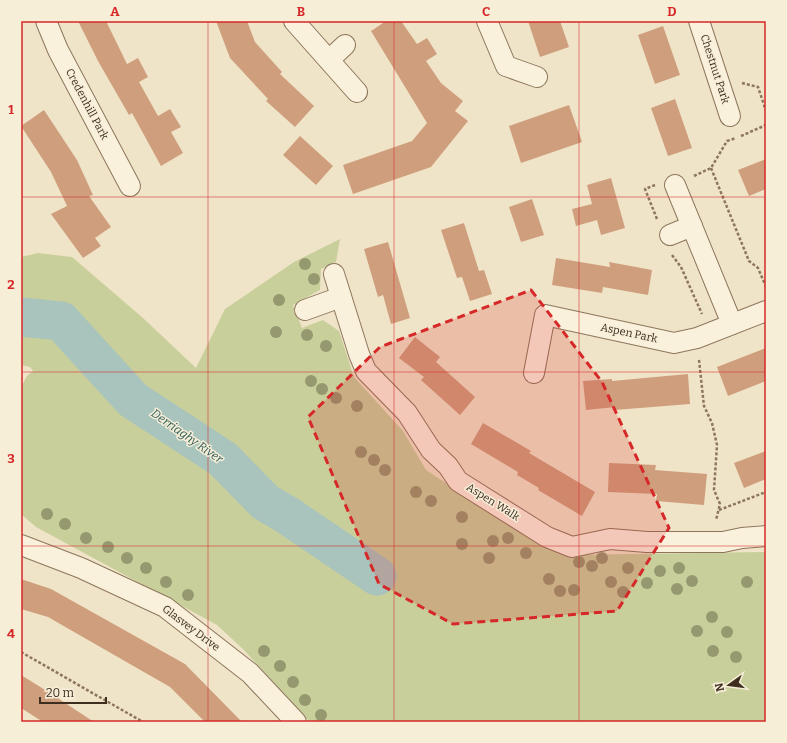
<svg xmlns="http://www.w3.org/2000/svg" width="787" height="743" viewBox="0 0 787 743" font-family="Bitter,serif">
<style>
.green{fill:#c9cf9b}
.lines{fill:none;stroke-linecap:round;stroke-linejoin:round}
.river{stroke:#a9c4bc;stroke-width:39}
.building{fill:#cf9f7d}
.street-casing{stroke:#8d765c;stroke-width:22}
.path{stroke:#8d765c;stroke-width:2.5;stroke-dasharray:3 2;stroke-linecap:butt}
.street{stroke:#faf1dc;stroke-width:20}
.tree{fill:#96986f}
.marked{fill:#d62828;fill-opacity:0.2;stroke:#d62828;stroke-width:3;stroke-dasharray:8 5;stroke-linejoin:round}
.grid{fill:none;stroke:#d62828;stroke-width:1;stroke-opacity:0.55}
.labels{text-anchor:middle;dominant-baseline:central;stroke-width:3;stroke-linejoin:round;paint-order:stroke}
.street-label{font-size:11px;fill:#3d2e20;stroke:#f7eed8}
.water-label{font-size:12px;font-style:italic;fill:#2f5d5a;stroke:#f7eed8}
.neatline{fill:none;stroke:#d62828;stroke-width:1.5}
.grid-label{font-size:13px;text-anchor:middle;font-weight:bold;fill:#d62828}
</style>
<rect width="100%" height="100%" fill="#f0e4c8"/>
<path class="green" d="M340,239L336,262L321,269L320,290L293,305L302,328L323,320L339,331L354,377L403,431L426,470L536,542L563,555L766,552V722H310L243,649L217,625L36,527L21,514V387L27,376L33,371L30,367L21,365V257L38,253L72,257L143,318L196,368L225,309L294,262Z"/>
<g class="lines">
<path class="river" d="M21,317L61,321L133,400L223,459L265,502L287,515L377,576"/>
</g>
<g class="building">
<path d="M78,21H106L127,64L138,58L148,77L139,82L158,116L170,109L181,127L171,132L183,153L161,166L132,113L129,115L98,61Z"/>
<path d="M216,21H247L255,42L282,72L280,74L314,106L295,127L266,101L268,99L230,58Z"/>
<path d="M386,21H401L417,44L427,38L437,54L426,61L441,83L463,101L455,111L468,121L431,167L353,194L343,165L412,141L427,123L371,31Z"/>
<path d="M528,21H560L569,47L540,57Z"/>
<path d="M663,26L680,75L655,84L638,35Z"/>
<path d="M675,99L692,148L668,156L651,108Z"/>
<path d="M569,105L582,142L521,163L509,126Z"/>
<path d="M44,110L77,160L93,195L89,196L111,227L95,238L101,246L83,258L51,214L67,206L51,172L21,126Z"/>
<path d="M300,136L333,166L316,185L283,155Z"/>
<path d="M766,159V189L749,196L738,170Z"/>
<path d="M611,178L625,228L601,235L597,220L576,226L572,209L592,204L587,185Z"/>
<path d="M532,199L544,235L521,242L509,207Z"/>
<path d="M464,223L479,271L484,270L492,294L470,301L462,277L457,278L441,230Z"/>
<path d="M388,242L410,318L391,324L383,295L378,297L364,249Z"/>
<path d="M556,258L610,267L609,262L652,270L648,295L603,287L602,293L552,285Z"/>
<path d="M415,337L440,357L436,362L475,397L460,415L421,380L424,377L399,358Z"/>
<path d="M766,348V381L728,396L717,367Z"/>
<path d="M688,374L690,404L615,410V407L586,410L583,381L612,379V381Z"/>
<path d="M483,423L531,451L529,453L595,492L582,516L538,490L539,488L517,475L518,472L471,444Z"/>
<path d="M766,451V479L744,488L734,463Z"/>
<path d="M609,463L656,465L655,470L707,474L704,505L656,501L657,494L608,492Z"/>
<path d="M21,579L51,589L185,664L242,722H205L170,687L48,617L21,609Z"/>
<path d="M21,675L50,693L94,722H43L21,708Z"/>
</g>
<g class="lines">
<defs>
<g id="street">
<path d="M46,21L58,50L130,186"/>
<path d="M294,21L357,92"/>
<path d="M487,21L506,66L537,77"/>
<path d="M699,21L730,116"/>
<path d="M329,60L345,45"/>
<path d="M675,185L732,324"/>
<path d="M670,235L692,226"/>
<path d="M334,274L359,354L366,371L407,413L431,450L448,466L458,481L547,537L572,547L610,539L647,542H723L742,538L766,536"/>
<path d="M305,310L341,297"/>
<path d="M534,373L545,315L674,343L697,338L766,311"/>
<path d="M21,545L81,568L165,607L250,673L296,722"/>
</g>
</defs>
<use href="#street" class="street-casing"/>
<g class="path">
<path d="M742,83L758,87L766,111"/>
<path d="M741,136L766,125"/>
<path d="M711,168L749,261L758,268L766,287"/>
<path d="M694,176L711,168L727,141L736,138"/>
<path d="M655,185L645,189L657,219"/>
<path d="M672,255L681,267L702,314"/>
<path d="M699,360L704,406L712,423L717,445L714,490L720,504L716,520"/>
<path d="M719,510L766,492"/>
<path d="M21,652L143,722"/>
</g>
<use href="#street" class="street"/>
</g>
<g class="tree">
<circle cx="305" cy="264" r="6"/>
<circle cx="314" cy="279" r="6"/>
<circle cx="279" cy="300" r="6"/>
<circle cx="276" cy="332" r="6"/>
<circle cx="307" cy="335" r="6"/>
<circle cx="326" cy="346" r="6"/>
<circle cx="311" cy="381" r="6"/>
<circle cx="322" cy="389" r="6"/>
<circle cx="336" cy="398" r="6"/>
<circle cx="357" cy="406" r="6"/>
<circle cx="361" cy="452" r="6"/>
<circle cx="374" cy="460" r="6"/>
<circle cx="385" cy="470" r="6"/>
<circle cx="416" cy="492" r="6"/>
<circle cx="431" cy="501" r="6"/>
<circle cx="47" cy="514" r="6"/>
<circle cx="462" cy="517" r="6"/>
<circle cx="65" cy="524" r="6"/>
<circle cx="86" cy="538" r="6"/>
<circle cx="508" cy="538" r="6"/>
<circle cx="493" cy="541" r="6"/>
<circle cx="462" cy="544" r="6"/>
<circle cx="108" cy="547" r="6"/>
<circle cx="526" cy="553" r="6"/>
<circle cx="127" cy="558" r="6"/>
<circle cx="489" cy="558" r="6"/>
<circle cx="602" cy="558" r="6"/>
<circle cx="579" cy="562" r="6"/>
<circle cx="592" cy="566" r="6"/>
<circle cx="146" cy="568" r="6"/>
<circle cx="628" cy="568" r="6"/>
<circle cx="679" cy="568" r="6"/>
<circle cx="660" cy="571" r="6"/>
<circle cx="549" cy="579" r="6"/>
<circle cx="692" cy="581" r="6"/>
<circle cx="166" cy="582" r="6"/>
<circle cx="611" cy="582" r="6"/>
<circle cx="747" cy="582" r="6"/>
<circle cx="647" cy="583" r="6"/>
<circle cx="677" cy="589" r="6"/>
<circle cx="574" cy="590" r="6"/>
<circle cx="560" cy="591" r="6"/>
<circle cx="623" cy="592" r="6"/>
<circle cx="188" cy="595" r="6"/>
<circle cx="712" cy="617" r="6"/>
<circle cx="697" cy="631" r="6"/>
<circle cx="727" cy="632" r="6"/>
<circle cx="264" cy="651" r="6"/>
<circle cx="713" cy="651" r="6"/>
<circle cx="736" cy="657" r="6"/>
<circle cx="280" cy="666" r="6"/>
<circle cx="293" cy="682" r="6"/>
<circle cx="305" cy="700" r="6"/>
<circle cx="321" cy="715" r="6"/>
</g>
<path class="marked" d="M531,290L602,382L669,528L617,611L453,624L379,584L308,417L380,347Z"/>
<path class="grid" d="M208,21V722M394,21V722M579,21V722M21,197H766M21,372H766M21,546H766"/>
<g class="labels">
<g class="street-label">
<text transform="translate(715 69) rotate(72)">Chestnut Park</text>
<text transform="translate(87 104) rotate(62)">Credenhill Park</text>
<text transform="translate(629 333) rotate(12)">Aspen Park</text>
<text transform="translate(493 502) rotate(32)">Aspen Walk</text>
<text transform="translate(191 628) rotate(37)">Glasvey Drive</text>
</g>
<g class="water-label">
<text transform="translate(187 436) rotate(35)">Derriaghy River</text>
</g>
</g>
<rect width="787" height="743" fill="none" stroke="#f7eed8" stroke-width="44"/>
<g transform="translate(729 685) rotate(256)" stroke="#f7eed8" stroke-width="3" paint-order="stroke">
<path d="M0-3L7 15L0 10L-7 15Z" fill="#3d2e20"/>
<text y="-6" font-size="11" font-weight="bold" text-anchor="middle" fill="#3d2e20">N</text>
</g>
<path d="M40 697v6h66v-6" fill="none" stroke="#3d2e20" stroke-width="2"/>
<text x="46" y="697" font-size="12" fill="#3d2e20" stroke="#f7eed8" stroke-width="3" paint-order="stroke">20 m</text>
<rect x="22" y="22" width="743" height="699" class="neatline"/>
<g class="grid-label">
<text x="115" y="16">A</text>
<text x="301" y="16">B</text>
<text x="486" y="16">C</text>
<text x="672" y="16">D</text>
<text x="11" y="114">1</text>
<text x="11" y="289">2</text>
<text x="11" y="463">3</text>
<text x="11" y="638">4</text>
</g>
</svg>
